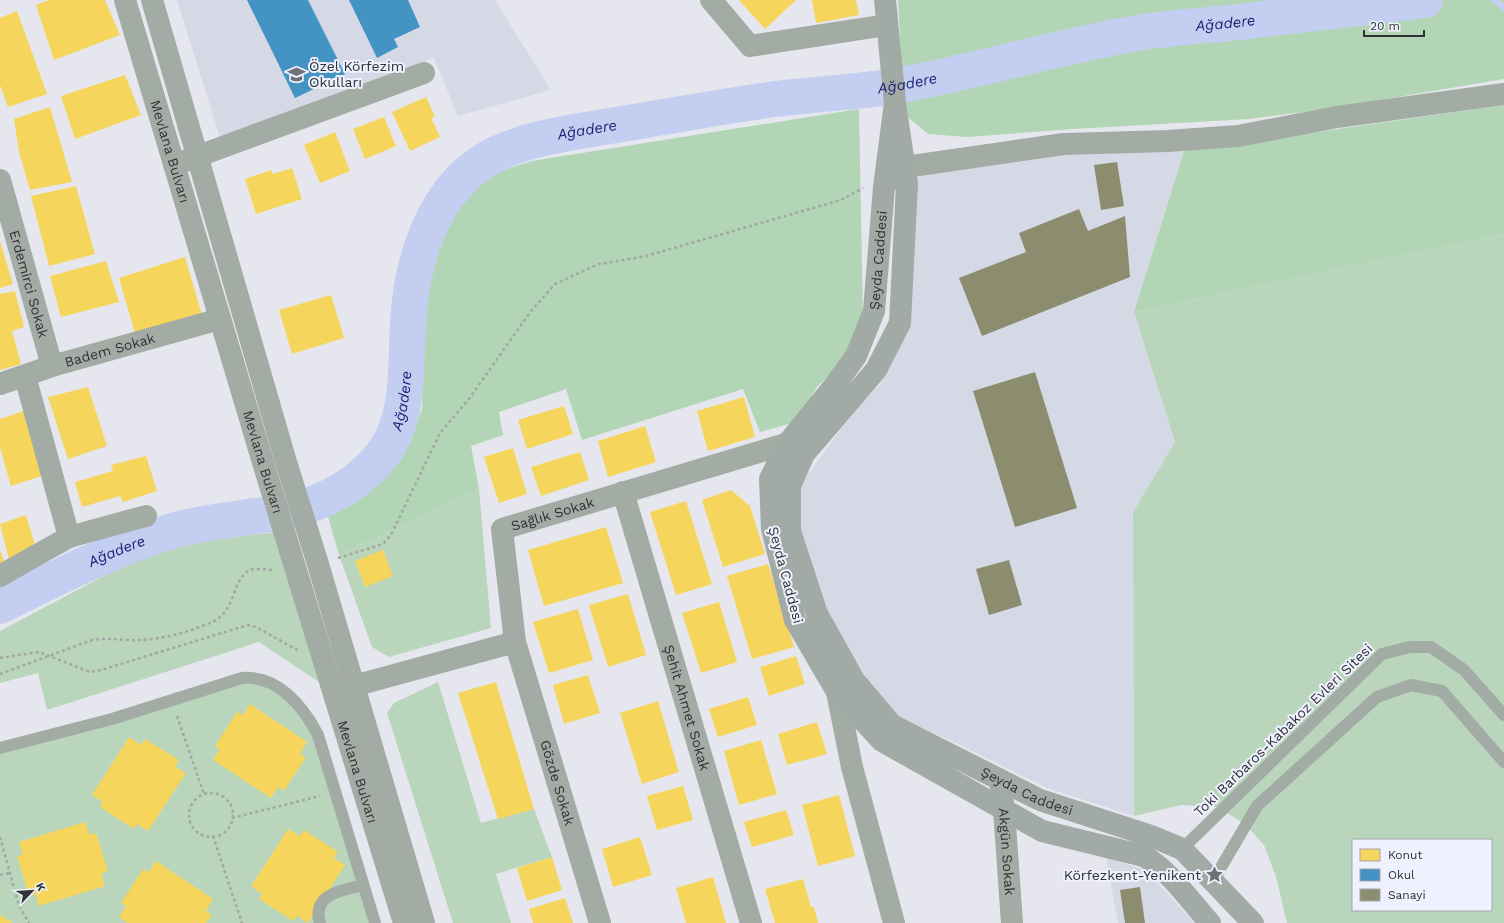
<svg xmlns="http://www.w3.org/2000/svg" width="1504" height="923" viewBox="0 0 1504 923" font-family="'Work Sans',sans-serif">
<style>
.built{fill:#d5d9e6}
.green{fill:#b9d6bc;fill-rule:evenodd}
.forest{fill:#b2d6b5}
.homes{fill:#f6d55c}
.schools{fill:#4393c3}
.industry{fill:#8c8c6e}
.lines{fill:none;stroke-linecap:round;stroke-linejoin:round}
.stream{stroke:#c4cef1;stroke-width:6}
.river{stroke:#c4cef1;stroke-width:36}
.path{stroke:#a2a6a4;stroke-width:2.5;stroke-dasharray:3 3;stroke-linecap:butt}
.service{stroke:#a3aba5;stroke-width:12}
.minor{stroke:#a3aba5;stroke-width:22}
.tertiary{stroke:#a3aba5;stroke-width:22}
.secondary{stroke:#a2aaa5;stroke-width:22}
.labels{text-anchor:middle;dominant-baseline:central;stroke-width:4;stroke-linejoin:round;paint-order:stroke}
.poi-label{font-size:14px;fill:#313237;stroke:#eff2fe;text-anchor:start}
.street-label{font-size:14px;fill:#313237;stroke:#eff2fe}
.water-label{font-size:15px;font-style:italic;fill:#1b1f75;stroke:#eff2fe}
</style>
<rect width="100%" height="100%" fill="#e6e7ee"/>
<g class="built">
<path d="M177,0H495L551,90L458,116L434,58L221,141Z"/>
<path d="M1185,148L1134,312L1175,442L1133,512L1134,816L1047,788L952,741L900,718L871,685L825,610L798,521L799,487L850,416L882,382L906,330L916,177L1036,157Z"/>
<path d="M1106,857L1146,870L1194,923H1118Z"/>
</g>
<g class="green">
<path d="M1504,234V923H1287L1276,877L1264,845L1245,824L1217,807L1181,805L1134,816L1133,512L1175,442L1134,312ZM1353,840H1491V910H1353Z"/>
<path d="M479,489L491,628L389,657L372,647L339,555Z"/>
<path d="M276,532L322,684L259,642L47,710L38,673L0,683V631L147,553L193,542Z"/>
<path d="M242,678L268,682L307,714L375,923H0V748Z"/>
<path d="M438,682L481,823L534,809L552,857L496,874L511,923H453L387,713L394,703Z"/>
</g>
<g class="forest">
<path d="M898,0H1504V79L1327,109L1249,119L1073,129L967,137L928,134L904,114Z"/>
<path d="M1504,105V234L1134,312L1185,148L1254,141Z"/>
<path d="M859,109L863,317L851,346L834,371L817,387L796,422L760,432L743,389L582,440L566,389L499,412L503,435L471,446L479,489L339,555L327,513L402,458L422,409L421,352L434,255L457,206L488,175L532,161Z"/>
</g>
<g class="homes">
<path d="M49,0H105L120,35L54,60L36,5Z"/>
<path d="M739,0H796L765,29Z"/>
<path d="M812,0H856L859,15L816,23Z"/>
<path d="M17,11L47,94L8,107L0,85V18Z"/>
<path d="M125,75L141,115L75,139L61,96Z"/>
<path d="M426,97L435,117L431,118L440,137L410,151L392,112Z"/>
<path d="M50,107L72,182L30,190L19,152L14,119Z"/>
<path d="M384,117L396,146L365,159L353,129Z"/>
<path d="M335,132L350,171L320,183L304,145Z"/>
<path d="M292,168L302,199L256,214L245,179L271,170L273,174Z"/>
<path d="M76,186L95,254L49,266L31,196Z"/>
<path d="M0,241L13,284L0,288Z"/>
<path d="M185,257L202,315L135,333L119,278Z"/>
<path d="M106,261L119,302L61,317L50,276Z"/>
<path d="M15,291L24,327L12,331L21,364L0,370V294Z"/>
<path d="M331,295L344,338L292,354L279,310Z"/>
<path d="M88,387L107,446L68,459L48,397Z"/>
<path d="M744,397L755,437L708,451L697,411Z"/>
<path d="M564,406L573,434L527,449L518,420Z"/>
<path d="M26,410L45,475L11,486L0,448V419Z"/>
<path d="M645,426L656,462L608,477L598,441Z"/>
<path d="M513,448L527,494L499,503L484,457Z"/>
<path d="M580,452L589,480L541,496L531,467Z"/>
<path d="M146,456L157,491L123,502L120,496L82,507L75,482L113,471L111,465Z"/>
<path d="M731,490L750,506L765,554L723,567L702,500Z"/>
<path d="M686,501L712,584L676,595L650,512Z"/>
<path d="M26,515L36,548L9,560L0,524Z"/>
<path d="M606,527L623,583L544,606L528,550Z"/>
<path d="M0,549L5,565L0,566Z"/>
<path d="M383,550L393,576L365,587L355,561Z"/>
<path d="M768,564L794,647L752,659L727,576Z"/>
<path d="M628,594L646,655L608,667L589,605Z"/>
<path d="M719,602L737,662L701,673L682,613Z"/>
<path d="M578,609L593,660L549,673L533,622Z"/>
<path d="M796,656L805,684L769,696L760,667Z"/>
<path d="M588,675L600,713L564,724L553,685Z"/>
<path d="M496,682L534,809L498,819L458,693Z"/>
<path d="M748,697L757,725L718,737L709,709Z"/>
<path d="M658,701L679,772L642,784L620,713Z"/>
<path d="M250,704L307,742L300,754L306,757L284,791L278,787L271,798L213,760L220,749L215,746L237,712L243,715Z"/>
<path d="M817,722L827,754L787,765L778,734Z"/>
<path d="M129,737L141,745L145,739L179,760L175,767L186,773L148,831L137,824L134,829L100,807L103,802L92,795Z"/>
<path d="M761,740L777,794L739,805L724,751Z"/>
<path d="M683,786L693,820L657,830L647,796Z"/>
<path d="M839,795L855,856L818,866L802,805Z"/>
<path d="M786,810L794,835L752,847L744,822Z"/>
<path d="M85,822L89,835L96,833L108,871L101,874L105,886L39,906L35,894L29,895L17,856L23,855L19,842Z"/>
<path d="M288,829L300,836L304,830L338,852L334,858L345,865L308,923L297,916L293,921L259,899L262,894L251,886Z"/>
<path d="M640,837L652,875L613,887L602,849Z"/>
<path d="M552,857L562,890L527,901L517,868Z"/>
<path d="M156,861L213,899L206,911L212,915L206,923H128L119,917L126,906L121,903L143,869L148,872Z"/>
<path d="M713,877L726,923H686L676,888Z"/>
<path d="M803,879L811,907H814L818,923H775L765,889Z"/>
<path d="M565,898L573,923H533L529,909Z"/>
<path d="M0,915L13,923H0Z"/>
</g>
<g class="schools">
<path d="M247,0H308L345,74L295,98Z"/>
<path d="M349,0H408L420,27L394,39L398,47L377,58Z"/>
</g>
<g class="industry">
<path d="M1117,162L1124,206L1101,210L1094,165Z"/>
<path d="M1079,209L1088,231L1125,216L1130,277L982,336L959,278L1026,252L1019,233Z"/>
<path d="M1035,372L1077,508L1015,527L973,391Z"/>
<path d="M1009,560L1022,605L989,615L976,569Z"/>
<path d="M1140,887L1145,923H1125L1120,890Z"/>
</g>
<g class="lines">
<path class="stream" d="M1494,0L1504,8"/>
<path class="river" id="s1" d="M0,606C56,578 112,549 172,531C247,509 318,526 377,461C411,424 405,370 408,323C411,266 430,199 478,165C513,139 574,132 616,125C667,117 717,107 768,100C810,94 853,93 895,86C976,72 1056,47 1137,33C1167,28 1199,26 1230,23C1295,15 1360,8 1425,0"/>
<g class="path">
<path d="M338,558L383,544L391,535L440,433L469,399L531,311L555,284L599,264L646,256L841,200L863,188"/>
<path d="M0,658L39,652L90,672L101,670L248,625L256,627L299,651"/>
<path d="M0,674L92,640C108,637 124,641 140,640C164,639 193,631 214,621C236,611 232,578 250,570C256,568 267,570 274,570"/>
<path d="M177,716L204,794"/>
<circle cx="211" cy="815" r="22"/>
<path d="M232,818L320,796"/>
<path d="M213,836L242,923"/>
<path d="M0,837L19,906L29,923"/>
<path d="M0,875L9,873"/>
</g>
<g class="service">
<path d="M0,748L112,719L242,678C278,675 303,706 318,735L375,923"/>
<path d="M1182,849L1382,654L1410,647H1431L1464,670L1504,715"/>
<path d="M1213,881L1257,806L1377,697L1411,685L1442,691L1504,762"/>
<path d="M320,923C311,894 343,890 363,885"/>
</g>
<g class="minor">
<path d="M711,0L750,46L887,25"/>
<path d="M174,165L424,73"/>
<path id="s2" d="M0,180L52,366"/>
<path d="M891,180L905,167L1064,144L1168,141L1238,136L1337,117L1504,94"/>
<path d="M25,376L69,537"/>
<path id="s3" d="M0,384L52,366L220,319"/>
<path id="s4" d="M623,492L751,923"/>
<path d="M0,576L69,537L146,516"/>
<path id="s5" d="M515,642L600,923"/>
<path d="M844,687L837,692L852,767L894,923"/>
<path id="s6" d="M335,691L515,642L502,529L802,439"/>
<path id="s7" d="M1000,780L1004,810L1012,923"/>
</g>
<g class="tertiary">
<path id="s8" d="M125,0L265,469L404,923"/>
<path d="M152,0L286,462L318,564L424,923"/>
</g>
<g class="secondary">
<path d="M885,0L895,103"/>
<path id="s9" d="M1210,923C1189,900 1171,872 1144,856L1042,831L882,741L837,692L795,620L772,529L770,479L787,444L835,385L856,356L874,311L884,187L895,103L907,184L900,323L876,370L804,454L790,486V531L817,614L854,680L892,725L1040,800L1151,836L1182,849L1253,923"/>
</g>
</g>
<defs>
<symbol id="school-bare" viewBox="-9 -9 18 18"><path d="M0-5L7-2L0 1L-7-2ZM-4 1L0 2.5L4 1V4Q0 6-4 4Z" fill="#707177" stroke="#eff2fe" stroke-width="2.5" paint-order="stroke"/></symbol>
<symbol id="sight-bare" viewBox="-9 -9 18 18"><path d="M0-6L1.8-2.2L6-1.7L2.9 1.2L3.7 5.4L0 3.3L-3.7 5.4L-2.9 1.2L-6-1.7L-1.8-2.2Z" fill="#707177" stroke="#eff2fe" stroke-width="2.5" paint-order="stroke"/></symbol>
</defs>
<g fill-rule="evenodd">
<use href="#school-bare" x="284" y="62" width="25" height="25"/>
<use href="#sight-bare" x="1202" y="862" width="25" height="25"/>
</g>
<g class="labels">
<g class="poi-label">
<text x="309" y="66">Özel Körfezim<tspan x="309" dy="16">Okulları</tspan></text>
<text x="1201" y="875" text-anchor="end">Körfezkent-Yenikent</text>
</g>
<g class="street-label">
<text stroke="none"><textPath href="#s8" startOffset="158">Mevlana Bulvarı</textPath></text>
<text stroke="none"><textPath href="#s9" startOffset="927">Şeyda Caddesi</textPath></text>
<text stroke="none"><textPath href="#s2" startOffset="108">Erdemirci Sokak</textPath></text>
<text stroke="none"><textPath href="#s3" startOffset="115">Badem Sokak</textPath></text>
<text stroke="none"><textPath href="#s8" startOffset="482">Mevlana Bulvarı</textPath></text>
<text stroke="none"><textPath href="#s6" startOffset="353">Sağlık Sokak</textPath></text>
<text transform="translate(786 575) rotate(75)">Şeyda Caddesi</text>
<text stroke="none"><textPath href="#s4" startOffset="225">Şehit Ahmet Sokak</textPath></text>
<text transform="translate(1283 730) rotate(-44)">Toki Barbaros-Kabakoz Evleri Sitesi</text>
<text stroke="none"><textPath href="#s8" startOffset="806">Mevlana Bulvarı</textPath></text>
<text stroke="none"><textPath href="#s5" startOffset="147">Gözde Sokak</textPath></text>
<text stroke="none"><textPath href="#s9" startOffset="1922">Şeyda Caddesi</textPath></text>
<text stroke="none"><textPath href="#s7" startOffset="72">Akgün Sokak</textPath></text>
</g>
<g class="water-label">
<text stroke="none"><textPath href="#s1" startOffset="1496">Ağadere</textPath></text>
<text stroke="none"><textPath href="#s1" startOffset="1172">Ağadere</textPath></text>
<text stroke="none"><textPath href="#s1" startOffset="848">Ağadere</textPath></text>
<text stroke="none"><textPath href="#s1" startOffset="476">Ağadere</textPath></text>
<text stroke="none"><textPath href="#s1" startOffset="129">Ağadere</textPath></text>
</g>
</g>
<rect x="1352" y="839" width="140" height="72" fill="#eff2fe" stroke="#a3a5ae"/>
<rect x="1360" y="849" width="20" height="12" fill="#f6d55c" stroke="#a3a5ae"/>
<text x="1388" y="859" font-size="12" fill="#313237">Konut</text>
<rect x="1360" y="869" width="20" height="12" fill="#4393c3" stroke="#a3a5ae"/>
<text x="1388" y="879" font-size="12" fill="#313237">Okul</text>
<rect x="1360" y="889" width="20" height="12" fill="#8c8c6e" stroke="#a3a5ae"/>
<text x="1388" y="899" font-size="12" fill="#313237">Sanayi</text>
<g transform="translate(32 891) rotate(65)" stroke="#eff2fe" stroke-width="3" paint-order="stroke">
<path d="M0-3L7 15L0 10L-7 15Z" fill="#313237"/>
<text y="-6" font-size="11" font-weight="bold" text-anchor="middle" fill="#313237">K</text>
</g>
<path d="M1364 30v6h60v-6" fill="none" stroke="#313237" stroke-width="2"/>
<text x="1370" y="30" font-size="12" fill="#313237" stroke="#eff2fe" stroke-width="3" paint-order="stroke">20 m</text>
</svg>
